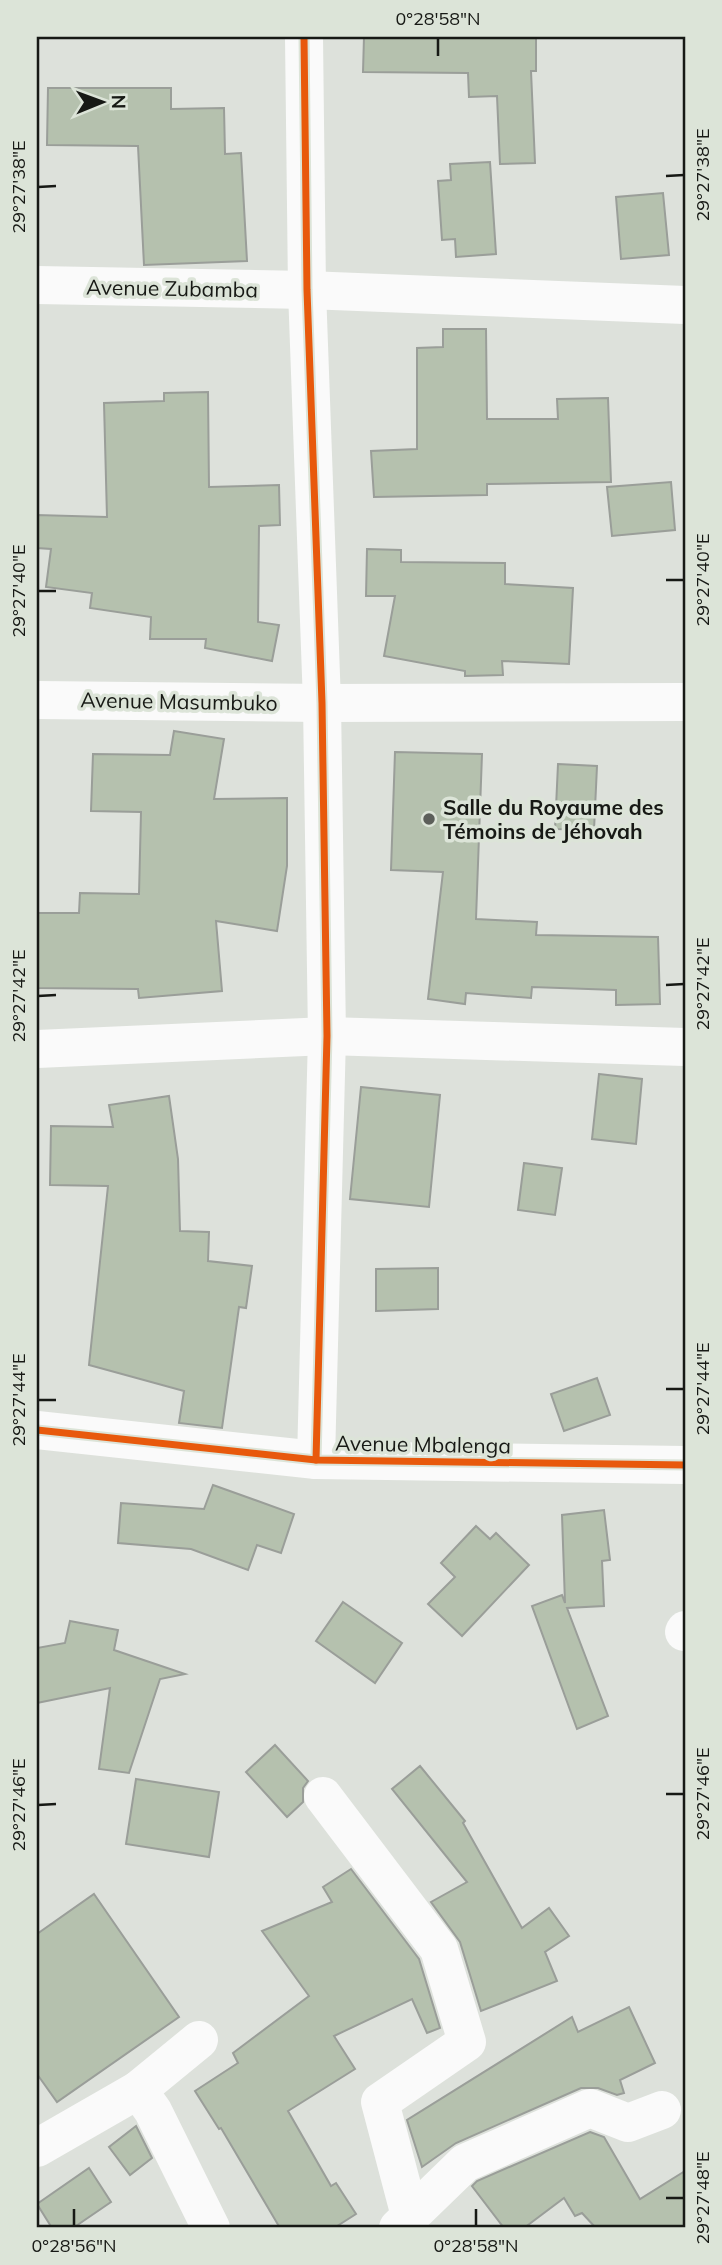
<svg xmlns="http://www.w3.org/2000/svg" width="722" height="2265" viewBox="0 0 722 2265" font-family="Mulish,sans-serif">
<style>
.building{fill:#b5c1ae;stroke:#9a9e99;stroke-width:2}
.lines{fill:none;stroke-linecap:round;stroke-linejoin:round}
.minor{stroke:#fafafa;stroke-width:38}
.cycleway-casing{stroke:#dce4d8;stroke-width:11}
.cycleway{stroke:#e8590c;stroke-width:7}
.ticks{fill:none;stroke:#171915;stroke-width:2.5}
.poi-dot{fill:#5c5f5a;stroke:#dce4d8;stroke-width:2.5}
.labels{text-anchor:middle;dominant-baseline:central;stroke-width:7;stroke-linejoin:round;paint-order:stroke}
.street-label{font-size:21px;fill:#171915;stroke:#dce4d8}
.poi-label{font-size:21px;font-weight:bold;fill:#171915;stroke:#dce4d8;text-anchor:start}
.neatline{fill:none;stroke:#171915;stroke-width:2.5}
.ticks-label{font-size:18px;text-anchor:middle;fill:#171915}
</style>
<rect width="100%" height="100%" fill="#dde1db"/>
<g class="building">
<path d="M364,37H536V71H531L535,163L500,164L497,96L469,97L468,73L363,72Z"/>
<path d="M48,88H171V109L224,108L225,154L241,153L247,261L144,265L138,146L47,145Z"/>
<path d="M490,162L496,254L456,257L455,239L442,240L438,181L451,180L450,164Z"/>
<path d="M663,193L669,255L621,259L616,197Z"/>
<path d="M443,329H486L487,419H558L557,399L608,398L611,482L487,484V495L374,497L371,451L417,449V348L443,347Z"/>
<path d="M208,392L209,487L279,485L280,525L259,526L258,622L279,625L272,661L205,648L206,639H150L151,617L90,608L92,593L46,587L51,549L37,548V515L107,517L104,403L164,401V393Z"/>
<path d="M671,482L675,530L612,536L607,487Z"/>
<path d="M367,549L401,550V562L505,563V584L573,588L569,664L502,661L503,675L465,676V671L384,656L395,596H366Z"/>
<path d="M174,731L224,739L214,799L287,798V866L277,931L216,921L222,991L139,998L138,989L37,988V913H79L80,893L139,894L141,812L91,811L93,754L170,755Z"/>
<path d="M395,752L482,754L476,919L537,922L536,935L658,937L660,1004L616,1005V990L532,987L531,998L466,993L465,1004L428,999L443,872L391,870Z"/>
<path d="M558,764L597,766L594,830L555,829Z"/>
<path d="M599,1074L642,1079L636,1144L592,1139Z"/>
<path d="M361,1087L440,1095L429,1207L350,1199Z"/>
<path d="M169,1096L178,1159L180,1231L209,1232L208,1261L252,1266L246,1308L239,1307L222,1428L179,1423L184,1391L89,1365L108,1186L50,1185L51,1126L113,1127L109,1105Z"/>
<path d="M524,1163L562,1168L555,1215L518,1210Z"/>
<path d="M438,1268V1309L376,1311V1269Z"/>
<path d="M597,1378L610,1415L564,1431L551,1394Z"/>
<path d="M213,1485L294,1514L281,1553L257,1545L248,1570L191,1549L118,1543L121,1503L204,1509Z"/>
<path d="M604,1510L610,1560L602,1561L604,1606L567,1608L608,1716L577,1729L532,1606L562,1595L565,1603L562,1515Z"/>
<path d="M476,1526L490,1539L496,1533L529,1565L462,1636L428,1604L455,1577L441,1563Z"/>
<path d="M343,1602L402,1643L375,1683L316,1641Z"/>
<path d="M70,1621L118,1630L114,1650L185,1674L160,1679L129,1773L99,1769L110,1688L37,1703V1648L65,1643Z"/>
<path d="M275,1745L308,1781L303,1788V1802L287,1817L246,1772Z"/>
<path d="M420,1766L465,1821L463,1823L522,1928L549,1908L569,1936L545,1952L557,1981L481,2011L460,1942L431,1902L467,1882L392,1789Z"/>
<path d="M136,1779L219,1792L209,1857L126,1844Z"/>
<path d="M351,1869L419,1959L440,2028L427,2033L412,1999L334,2036L355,2069L288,2111L331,2186L336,2183L356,2214L334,2228H280L221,2128L219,2129L195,2091L238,2063L233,2053L309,1996L262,1931L332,1902L323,1887Z"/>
<path d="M94,1894L179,2017L57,2102L37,2074V1934Z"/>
<path d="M629,2007L655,2063L620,2080L624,2093L617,2095L598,2088H581L456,2143L422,2167L407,2120L572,2017L578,2032Z"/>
<path d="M136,2126L152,2158L130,2175L109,2147Z"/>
<path d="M590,2132L604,2137L640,2199L685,2171V2228H593L595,2227L582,2213L575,2216L564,2198L524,2228H504L472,2186L477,2181Z"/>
<path d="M89,2168L111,2202L73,2228H52L37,2204Z"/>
</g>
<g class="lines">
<g class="minor">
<path d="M304,37L307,290L322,703L327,1036L316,1460"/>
<path d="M37,285L307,290L685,305"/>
<path d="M37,700L322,703L685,702"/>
<path d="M37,1049L327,1036L685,1047"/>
<path d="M37,1430L316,1460L685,1465"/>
<path d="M684,1632L685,1630"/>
<path d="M323,1796L439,1949L467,2042L380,2102L410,2216"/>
<path d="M138,2090L153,2111L211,2228"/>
<path d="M37,2148L138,2090L199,2040"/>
<path d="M398,2228L465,2163L590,2108L628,2123L662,2110"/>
</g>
<defs>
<g id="cycleway">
<path d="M304,37L307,290L322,703L327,1036L316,1460"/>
<path d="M37,1430L316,1460L685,1465"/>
</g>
</defs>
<use href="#cycleway" class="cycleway-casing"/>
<use href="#cycleway" class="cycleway"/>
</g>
<path class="ticks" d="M438,38V56M666,176L684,175M38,187L56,186M666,580H684M38,591H56M666,985L684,984M38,996L56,995M666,1389H684M38,1400H56M666,1794H684M38,1805L56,1804M666,2198H684M74,2209V2226M476,2209V2226"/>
<circle class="poi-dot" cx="429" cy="819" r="7"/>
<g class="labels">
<g class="street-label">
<text transform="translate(172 288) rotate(1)">Avenue Zubamba</text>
<text transform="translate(179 701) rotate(1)">Avenue Masumbuko</text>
<text transform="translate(423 1444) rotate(1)">Avenue Mbalenga</text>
</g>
<g class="poi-label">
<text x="443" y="807">Salle du Royaume des<tspan x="443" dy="24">Témoins de Jéhovah</tspan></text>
</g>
</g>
<rect width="722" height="2265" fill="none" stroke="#dce4d8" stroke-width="77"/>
<g transform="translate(102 102) rotate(89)" stroke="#dce4d8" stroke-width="5" paint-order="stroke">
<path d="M0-5L12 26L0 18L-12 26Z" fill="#171915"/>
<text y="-10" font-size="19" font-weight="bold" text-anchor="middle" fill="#171915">N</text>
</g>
<rect x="38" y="38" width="646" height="2188" class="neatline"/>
<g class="ticks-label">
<text x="438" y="25">0°28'58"N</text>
<text transform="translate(703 175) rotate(-90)" y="6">29°27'38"E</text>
<text transform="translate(19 187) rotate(-90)" y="6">29°27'38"E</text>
<text transform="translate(703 580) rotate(-90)" y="6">29°27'40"E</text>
<text transform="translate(19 591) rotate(-90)" y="6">29°27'40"E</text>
<text transform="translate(703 984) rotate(-90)" y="6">29°27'42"E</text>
<text transform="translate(19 996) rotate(-90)" y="6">29°27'42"E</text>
<text transform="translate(703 1389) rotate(-90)" y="6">29°27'44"E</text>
<text transform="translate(19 1400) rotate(-90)" y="6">29°27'44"E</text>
<text transform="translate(703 1794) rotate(-90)" y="6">29°27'46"E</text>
<text transform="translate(19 1805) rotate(-90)" y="6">29°27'46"E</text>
<text transform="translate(703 2198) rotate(-90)" y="6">29°27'48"E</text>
<text x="74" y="2252">0°28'56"N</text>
<text x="476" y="2252">0°28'58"N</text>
</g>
</svg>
